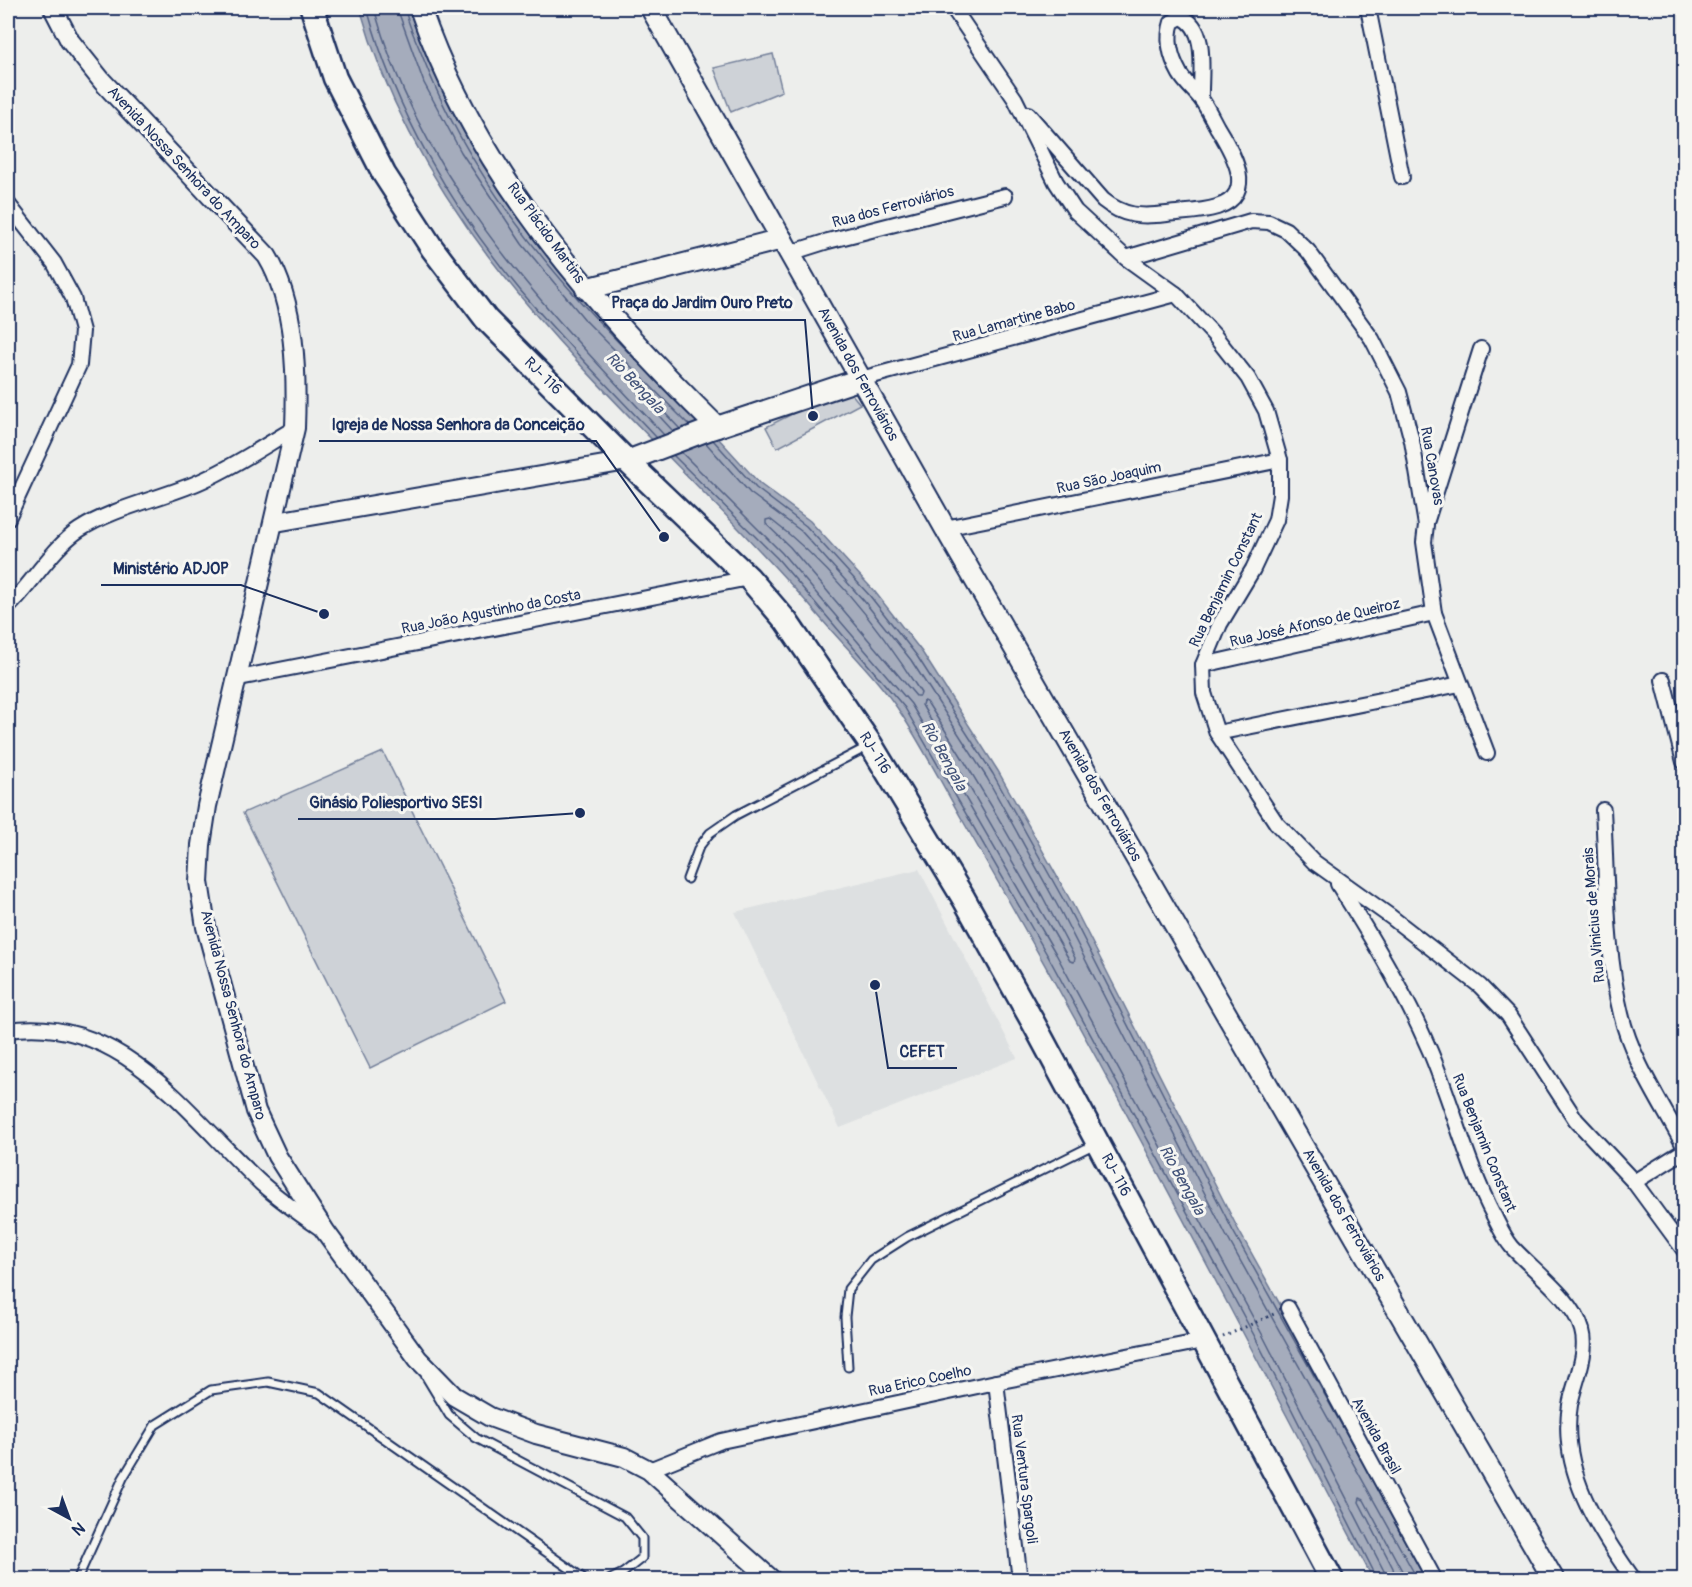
<svg xmlns="http://www.w3.org/2000/svg" width="1692" height="1587" viewBox="0 0 1692 1587" font-family="Pangolin,sans-serif">
<style>
.built{fill:#dde0e1}
.green{fill:#ced2d7;stroke:#74809a;stroke-width:1.5}
.water{fill:#a5acbc;stroke:#6e7a96;stroke-width:1.5}
.lines{fill:none;stroke-linecap:round;stroke-linejoin:round}
.shore{stroke:#526184;stroke-width:1.5}
.service-casing{stroke:#1b2f5e;stroke-width:11}
.minor-casing{stroke:#1b2f5e;stroke-width:18}
.tertiary-casing{stroke:#1b2f5e;stroke-width:22}
.secondary-casing{stroke:#1b2f5e;stroke-width:24}
.primary-casing{stroke:#1b2f5e;stroke-width:27}
.path{stroke:#1b2f5e;stroke-width:3;stroke-dasharray:1.5 4.5;stroke-linecap:butt}
.service{stroke:#f6f6f2;stroke-width:7}
.minor{stroke:#f6f6f2;stroke-width:14}
.tertiary{stroke:#f6f6f2;stroke-width:18}
.secondary{stroke:#f6f6f2;stroke-width:20}
.primary{stroke:#f6f6f2;stroke-width:22}
.labels{text-anchor:middle;dominant-baseline:central;stroke-width:6;stroke-linejoin:round;paint-order:stroke}
.street-label{font-size:15px;fill:#1b2f5e;stroke:#f6f6f2}
.water-label{font-size:16px;font-style:italic;fill:#44547a;stroke:#f6f6f2}
.leader{fill:none;stroke:#1b2f5e;stroke-width:2}
.callout-dot{fill:#1b2f5e;stroke:#f6f6f2;stroke-width:2}
.callout-label{font-size:16px;text-anchor:middle;font-weight:bold;fill:#1b2f5e;stroke:#f6f6f2;stroke-width:6;stroke-linejoin:round;paint-order:stroke}
</style>
<rect width="100%" height="100%" fill="#edeeec"/>
<filter id="ink" filterUnits="userSpaceOnUse"><feTurbulence type="fractalNoise" baseFrequency=".0167" numOctaves="2"/><feDisplacementMap in="SourceGraphic" scale="12" xChannelSelector="R" yChannelSelector="G"/><feConvolveMatrix kernelMatrix="1 2 1 2 8 2 1 2 1" color-interpolation-filters="sRGB"/></filter>
<g filter="url(#ink)">
<path class="built" d="M919,869L1017,1058L840,1128L735,912Z"/>
<g class="green">
<path d="M773,54L782,91L731,112L714,68Z"/>
<path d="M846,387L860,404L777,448L766,427Z"/>
<path d="M383,752L506,1001L370,1068L243,813Z"/>
</g>
<path class="water" d="M360,8H410L437,78L473,146L533,237L596,312L667,382L760,484L810,521L875,592L922,652L998,771L1073,905L1238,1229L1433,1579H1373C1283,1406 1191,1233 1098,1061C1054,980 1009,901 963,821C943,786 924,749 902,715C880,681 849,651 823,621C657,426 432,266 360,8Z"/>
<g class="lines">
<g class="shore">
<path d="M367,8C395,111 452,208 520,290C563,341 611,389 657,438"/>
<path d="M374,8C423,185 543,305 664,435"/>
<path d="M397,8L424,83L461,152L522,244L586,321L689,425"/>
<path d="M405,8C407,23 416,40 422,55C466,171 547,271 634,358"/>
<path d="M673,431L638,393V389H642L680,429"/>
<path d="M713,440L756,488L806,526L870,596L917,656L993,774L1068,908L1233,1231L1360,1458"/>
<path d="M706,443L750,493L801,531L864,601L911,660L987,778L1061,912L1226,1235L1418,1580"/>
<path d="M681,452L782,553L911,704L1056,954L1262,1334L1384,1571L1386,1580"/>
<path d="M673,455L777,558L905,708L1049,958L1255,1337L1378,1580"/>
<path d="M770,519C830,564 881,630 921,693L920,696H916L790,547L766,524V520Z"/>
<path d="M923,701L927,702C981,785 1030,870 1075,958L1074,962L1070,961L922,705Z"/>
<path d="M1395,1580L1393,1568L1359,1502L1360,1498L1364,1500L1407,1580"/>
</g>
<defs>
<g id="service">
<path d="M687,879L699,847L710,833L736,815L869,746"/>
<path d="M848,1367L845,1317L848,1289L871,1260L907,1237L1093,1145"/>
<path d="M426,1377L449,1415L476,1438L625,1517L642,1538V1558L623,1573L609,1580"/>
<path d="M77,1580L123,1478L155,1425L211,1390L268,1382L319,1393L586,1580"/>
</g>
<g id="minor">
<path d="M953,8L1015,99L1056,182L1075,211L1126,258L1176,294L1214,335L1248,378L1266,411L1280,460V495L1276,520L1253,569L1220,624L1203,665L1204,693L1217,733L1277,824L1314,862L1391,917L1480,986L1508,1015L1576,1120L1634,1182L1684,1250"/>
<path d="M1368,8L1402,177"/>
<path d="M1028,114L1103,200C1124,217 1141,217 1167,214C1183,212 1202,212 1217,207C1259,194 1231,150 1217,127C1212,118 1207,107 1201,99C1194,90 1186,84 1180,74C1171,58 1166,40 1172,22L1181,17C1209,27 1200,75 1201,99"/>
<path d="M8,204L54,263L73,298L82,331L79,365L8,518"/>
<path d="M790,253L828,241L1005,196"/>
<path d="M1126,258L1251,221L1269,222L1286,230L1308,251L1372,339L1399,392L1412,441L1426,525L1424,542L1434,613L1487,753"/>
<path d="M861,379L1176,294"/>
<path d="M1427,520L1481,349"/>
<path d="M945,528L1280,460"/>
<path d="M8,607C31,585 53,547 79,530C115,507 160,499 199,482C232,468 264,446 295,428"/>
<path d="M1203,665L1434,613"/>
<path d="M239,678L749,578"/>
<path d="M1663,680L1684,762"/>
<path d="M1217,733L1460,684"/>
<path d="M1603,810C1607,878 1605,949 1621,1014C1632,1061 1662,1104 1684,1146"/>
<path d="M1338,884C1372,938 1405,993 1430,1051C1453,1105 1467,1165 1494,1216C1499,1226 1505,1239 1512,1247C1533,1270 1574,1300 1582,1330C1589,1354 1574,1382 1570,1405C1559,1469 1598,1530 1634,1580"/>
<path d="M8,1030C123,1013 188,1116 262,1184C280,1200 300,1214 320,1228"/>
<path d="M1634,1182L1684,1151"/>
<path d="M1288,1308L1435,1580"/>
<path d="M996,1382L1020,1580"/>
<path d="M649,1470L721,1441L996,1382L1203,1341"/>
</g>
<g id="tertiary">
<path d="M53,8L70,41L102,81L267,256C296,304 297,375 295,428L207,806L201,845L199,882L206,927L256,1111L277,1156L325,1231L418,1359L454,1396L490,1417L536,1434L624,1457L649,1470L772,1580"/>
<path d="M276,522L627,461"/>
</g>
<g id="secondary">
<path d="M420,8C476,172 596,308 717,427"/>
<path d="M651,8L945,528L1554,1580"/>
<path d="M586,289L782,239"/>
<path d="M627,461L711,429L861,379"/>
</g>
<path id="primary" d="M312,8L335,78L384,174L432,248L486,319L627,461L749,578L786,621L871,745L964,899L1034,1024L1332,1580"/>
</defs>
<use href="#service" class="service-casing"/>
<use href="#minor" class="minor-casing"/>
<use href="#tertiary" class="tertiary-casing"/>
<use href="#secondary" class="secondary-casing"/>
<use href="#primary" class="primary-casing"/>
<path class="path" d="M1223,1337L1274,1314"/>
<use href="#service" class="service"/>
<use href="#minor" class="minor"/>
<use href="#tertiary" class="tertiary"/>
<use href="#secondary" class="secondary"/>
<use href="#primary" class="primary"/>
</g>
</g>
<g class="labels">
<g class="street-label">
<text transform="translate(184 168) rotate(47)">Avenida Nossa Senhora do Amparo</text>
<text transform="translate(893 207) rotate(-15)">Rua dos Ferroviários</text>
<text transform="translate(546 233) rotate(54)">Rua Plácido Martins</text>
<text transform="translate(1014 321) rotate(-15)">Rua Lamartine Babo</text>
<text transform="translate(858 374) rotate(61)">Avenida dos Ferroviários</text>
<text transform="translate(543 376) rotate(45)">RJ- 116</text>
<text transform="translate(1432 466) rotate(80)">Rua Canovas</text>
<text transform="translate(1109 478) rotate(-12)">Rua São Joaquim</text>
<text transform="translate(1226 580) rotate(-64)">Rua Benjamin Constant</text>
<text transform="translate(491 612) rotate(-11)">Rua João Agustinho da Costa</text>
<text transform="translate(1315 623) rotate(-13)">Rua José Afonso de Queiroz</text>
<text transform="translate(875 753) rotate(58)">RJ- 116</text>
<text transform="translate(1100 795) rotate(60)">Avenida dos Ferroviários</text>
<text transform="translate(1594 915) rotate(-95)">Rua Vinicius de Morais</text>
<text transform="translate(233 1015) rotate(75)">Avenida Nossa Senhora do Amparo</text>
<text transform="translate(1484 1143) rotate(68)">Rua Benjamin Constant</text>
<text transform="translate(1116 1175) rotate(62)">RJ- 116</text>
<text transform="translate(1344 1215) rotate(60)">Avenida dos Ferroviários</text>
<text transform="translate(920 1381) rotate(-12)">Rua Erico Coelho</text>
<text transform="translate(1376 1436) rotate(61)">Avenida Brasil</text>
<text transform="translate(1024 1479) rotate(83)">Rua Ventura Spargoli</text>
</g>
<g class="water-label">
<text transform="translate(635 383) rotate(47)">Rio Bengala</text>
<text transform="translate(944 756) rotate(61)">Rio Bengala</text>
<text transform="translate(1182 1180) rotate(61)">Rio Bengala</text>
</g>
</g>
<path class="leader" d="M813 416L805 320H599M664 537L596 441H319M324 614L241 585H101M580 813L495 819H298M875 985L888 1068H957"/>
<g class="callout-dot">
<circle cx="813" cy="416" r="6"/>
<circle cx="664" cy="537" r="6"/>
<circle cx="324" cy="614" r="6"/>
<circle cx="580" cy="813" r="6"/>
<circle cx="875" cy="985" r="6"/>
</g>
<g class="callout-label">
<text x="702" y="308">Praça do Jardim Ouro Preto</text>
<text x="458" y="430">Igreja de Nossa Senhora da Conceição</text>
<text x="171" y="574">Ministério ADJOP</text>
<text x="396" y="808">Ginásio Poliesportivo SESI</text>
<text x="922" y="1057">CEFET</text>
</g>
<rect width="1692" height="1587" fill="none" stroke="#f6f6f2" stroke-width="30"/>
<rect x="15" y="15" width="1662" height="1557" fill="none" stroke="#1b2f5e" stroke-width="2" filter="url(#ink)"/>
<g transform="translate(69 1518) rotate(139)" stroke="#f6f6f2" stroke-width="4.5" paint-order="stroke">
<path d="M0-4.5L10 22L0 15L-10 22Z" fill="#1b2f5e"/>
<text y="-9" font-size="16" font-weight="bold" text-anchor="middle" fill="#1b2f5e">N</text>
</g>
</svg>
